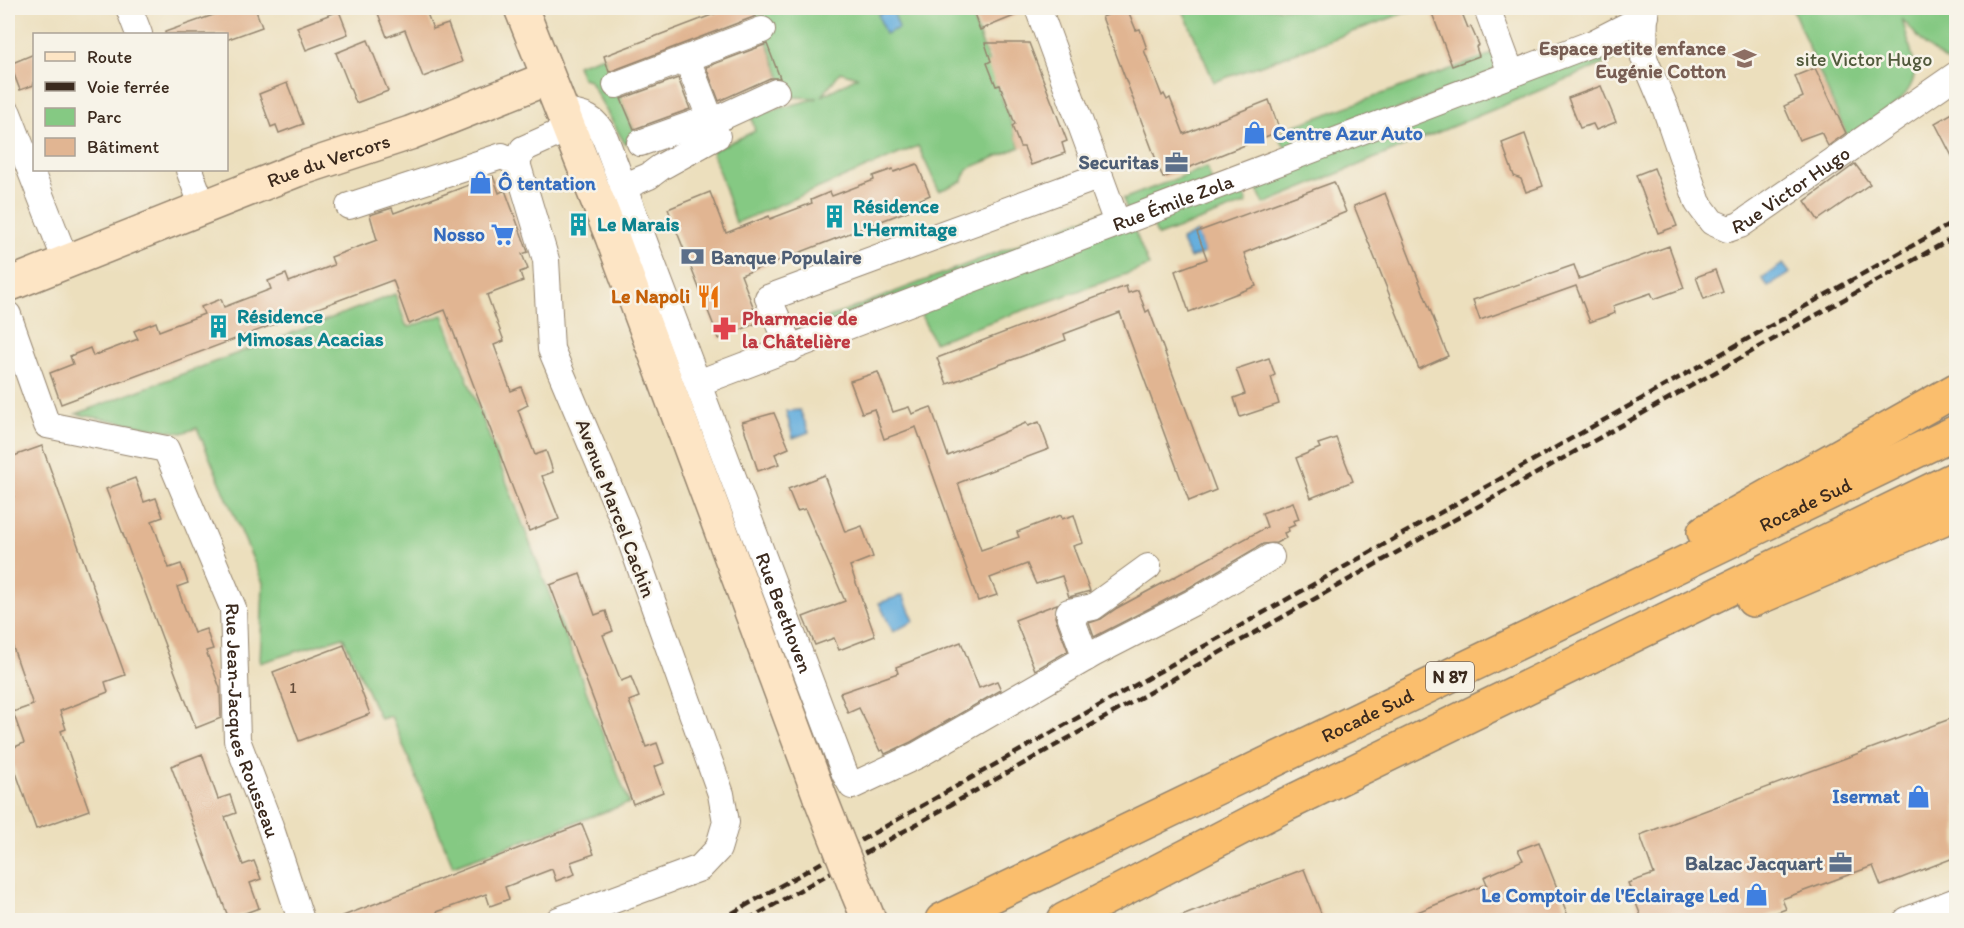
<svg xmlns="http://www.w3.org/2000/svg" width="1964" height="928" viewBox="0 0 1964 928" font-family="Itim,sans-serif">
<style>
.green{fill:#85c983;stroke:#607a50;stroke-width:1.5;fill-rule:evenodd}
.water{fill:#65aedd;stroke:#506c7e;stroke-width:1.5}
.building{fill:#e1b592}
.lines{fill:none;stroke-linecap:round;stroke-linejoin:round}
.street-casing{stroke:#94846e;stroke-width:28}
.secondary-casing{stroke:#94846e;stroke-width:36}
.highway-casing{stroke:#94846e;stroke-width:36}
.street{stroke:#fff;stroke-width:26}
.secondary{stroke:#fde5c5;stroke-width:33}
.highway{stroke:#fabe6d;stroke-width:33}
.rail{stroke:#3b2a1e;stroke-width:4.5;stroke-dasharray:9 4.5;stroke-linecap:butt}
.secondary-bridge-casing{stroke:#94846e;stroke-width:36;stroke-linecap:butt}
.secondary-bridge{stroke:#fde5c5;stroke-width:33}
.labels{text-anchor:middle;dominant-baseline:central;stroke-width:5;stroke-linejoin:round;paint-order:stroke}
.number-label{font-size:16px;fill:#644d3b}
.shield{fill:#f7f3e8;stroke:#73665b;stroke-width:1.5}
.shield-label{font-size:18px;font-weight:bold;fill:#3b2a1e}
.education-label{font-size:20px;font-weight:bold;fill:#785e54;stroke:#f7f3e8;text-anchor:end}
.park-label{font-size:20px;fill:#515a3c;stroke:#f7f3e8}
.shop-label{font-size:20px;font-weight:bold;fill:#366cbe;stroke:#f7f3e8;text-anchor:end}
.street-label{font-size:20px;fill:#3b2a1e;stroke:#f7f3e8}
.service-label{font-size:20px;font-weight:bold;fill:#4e5e75;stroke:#f7f3e8;text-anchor:end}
.culture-label{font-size:20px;font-weight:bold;fill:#0d838f;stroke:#f7f3e8;text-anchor:start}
.food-label{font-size:20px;font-weight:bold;fill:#c56008;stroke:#f7f3e8;text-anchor:end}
.health-label{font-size:20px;font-weight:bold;fill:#be3a42;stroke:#f7f3e8;text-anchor:start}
</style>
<rect width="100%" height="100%" fill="#f7f3e8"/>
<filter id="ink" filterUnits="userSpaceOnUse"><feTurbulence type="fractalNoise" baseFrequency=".0167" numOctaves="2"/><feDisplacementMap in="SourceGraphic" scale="12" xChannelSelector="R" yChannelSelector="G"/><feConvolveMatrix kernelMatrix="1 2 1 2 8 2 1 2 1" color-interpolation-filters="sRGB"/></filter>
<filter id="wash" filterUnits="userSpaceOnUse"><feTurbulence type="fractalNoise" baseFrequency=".008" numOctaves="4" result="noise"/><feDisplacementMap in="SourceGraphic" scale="24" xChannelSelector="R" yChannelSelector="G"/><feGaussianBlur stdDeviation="1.35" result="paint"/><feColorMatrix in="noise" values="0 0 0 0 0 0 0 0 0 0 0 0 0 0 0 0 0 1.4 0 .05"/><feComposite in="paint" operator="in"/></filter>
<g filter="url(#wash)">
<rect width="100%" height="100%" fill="#ecdfbd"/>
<g class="green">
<path d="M754,8H969L1020,147L967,169L963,181L939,191L918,146L736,223L712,151L755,131L751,116L818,98L788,97ZM840,72L857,77L822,96Z"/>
<path d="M1182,8H1418L1214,82Z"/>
<path d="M1792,8H1956V60L1951,64L1926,46L1902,19C1906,34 1912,50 1914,65C1920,99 1871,120 1847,136Z"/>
<path d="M1634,31L1633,52L1264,204L1251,176Z"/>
<path d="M1503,50L1516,63L1289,152L1280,139L1285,129Z"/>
<path d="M604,56L636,135L625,144L589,80L582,78L577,65Z"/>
<path d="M1207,167L1212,182L1128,212L1123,199Z"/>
<path d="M1238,181L1247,203L1158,236L1148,216Z"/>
<path d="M1105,211L1110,221L797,342L791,332Z"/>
<path d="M1131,222L1149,266L934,342L921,315L920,302Z"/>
<path d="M395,294L406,325L410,327L443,315L629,803L453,866L391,716L380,719L343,637L260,663L263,583L197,428L182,433L76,414Z"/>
</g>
<g class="water">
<path d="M892,8L899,28L885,34L878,14Z"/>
<path d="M1197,232L1205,253L1190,258L1181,240Z"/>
<path d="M1783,264L1790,273L1768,287L1762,278Z"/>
<path d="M800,410L809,432L793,438L786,411Z"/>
<path d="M903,595L914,621L893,632L879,603Z"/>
</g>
<g id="blocks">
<g class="building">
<path d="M233,8H255L262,27L226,40V34H165V32Z"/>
<path d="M376,8H425L433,29L448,24L462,62L423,77L405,30L387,37Z"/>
<path d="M730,8H752L756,16L609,72L604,56Z"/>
<path d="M972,8H1023L1024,12L980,30Z"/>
<path d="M1127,8L1136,30L1140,29L1147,49L1144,50L1162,96L1164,94L1167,100L1170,98L1184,134L1269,100L1280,131L1163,178L1102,17Z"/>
<path d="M1430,8H1460L1468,28L1471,27L1479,45L1476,47L1479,56L1452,66Z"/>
<path d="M339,11L348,34L306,50L297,27Z"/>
<path d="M368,40L388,91L356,103L336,53Z"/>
<path d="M985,43H1029L1067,141L1062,143L1065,153L1031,165L1024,147H1020L1012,126L1015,124L1000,85L996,86L987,63L991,61Z"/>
<path d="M767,44L780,78H770L719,101L706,67Z"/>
<path d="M34,54V85L20,90L10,64Z"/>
<path d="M1815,68L1846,133L1828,146L1821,132L1799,140L1784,106L1803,97L1795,76Z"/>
<path d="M678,78L690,109L634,129L621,99Z"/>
<path d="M287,83L303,124L279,133L276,125L271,127L259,94Z"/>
<path d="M1601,86L1616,122L1596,130L1593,124L1580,128L1568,98Z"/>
<path d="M1956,111V164L1935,123Z"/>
<path d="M1525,134L1543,186L1526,192L1521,179L1514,176L1502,143Z"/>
<path d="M917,164L930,195L908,205L910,210L741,275L759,322L719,339L668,209L710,192L726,233L769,216L770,219L812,203L811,200L830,192L832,196L874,180L873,176L893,169L894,172Z"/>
<path d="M1855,164L1870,184L1818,220L1805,201Z"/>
<path d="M1654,168L1677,226L1658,233L1636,175Z"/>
<path d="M493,176L499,193L505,190L528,252L522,254L528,269L520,272L523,281L487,295L504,341L494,345L511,391L521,387L528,405L518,410L535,455L546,451L550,462L553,472L542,476L559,519L529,531L445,310L409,324L393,280L61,404L50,373L73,364L70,356L90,348L93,356L138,339L134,331L156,322L159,331L204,314L201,307L221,299L224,307L271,289L268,281L286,274L289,282L334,265L331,257L377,240L370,215L392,208L394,213Z"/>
<path d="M1334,182L1346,212L1244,253L1256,286L1189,312L1175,271L1207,259L1197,232Z"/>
<path d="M1385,193L1448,356L1419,369L1354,206Z"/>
<path d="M1669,246L1684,288L1654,299L1651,293L1613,306L1615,313L1590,322L1576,286L1480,320L1473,300L1574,265L1579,279Z"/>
<path d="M1715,270L1723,292L1704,299L1696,277Z"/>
<path d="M1126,286L1128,293L1138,290L1146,312L1149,310L1216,490L1189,501L1120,313L1064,334L1066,340L947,384L937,358Z"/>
<path d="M1269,358L1275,375L1271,377L1279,404L1240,417L1234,398L1245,394L1236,369Z"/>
<path d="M878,372L893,412L909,407L912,414L931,407L948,456L1026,423L1028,426L1039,422L1049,449L958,483L981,550L1019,537L1017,532L1061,515L1062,519L1074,515L1083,543L1073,546L1090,591L1069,597L1062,576L1036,584L1027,564L990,578L997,595L978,601L916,427L884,439L874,409L862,413L850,381Z"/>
<path d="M774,413L789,448L775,454L779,464L758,471L742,422Z"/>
<path d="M1336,438L1353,481L1311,498L1296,458L1320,448L1318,444Z"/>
<path d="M42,446L125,675L105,682L108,692L60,711L66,729L61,731L89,810L36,829L8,750L24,743L13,712L33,705L8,633V497L14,496L8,479V458Z"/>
<path d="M824,475L845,532L862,526L873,557L850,566L875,636L839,650L834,638L815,645L803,617L845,601L805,509L797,511L788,489Z"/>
<path d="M135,478L144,502L156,498L163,517L152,521L169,568L181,564L188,583L177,587L194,633L206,629L213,649L206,651L220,688L221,718L196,728L106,489Z"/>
<path d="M1293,502L1299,519L1293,521L1295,525L1288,528L1289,531L1284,533L1286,538L1276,543L1263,544L1185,590L1094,637L1089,623L1101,619L1117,608L1267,527L1262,513Z"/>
<path d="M580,574L595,615L606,611L609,621L613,631L603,635L621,681L631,677L639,697L629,701L646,747L657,743L664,763L654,767L663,792L633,804L550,585Z"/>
<path d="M1057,604L1055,617L1068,651L1035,670L1015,620Z"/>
<path d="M961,642L979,688L997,681L1001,690L911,742L885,754L883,750L880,751L859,708L848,713L840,693L898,673L896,667Z"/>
<path d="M344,645L370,714L299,741L273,672Z"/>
<path d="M1950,719L1956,737V857L1881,886L1873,866L1782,899L1786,909L1754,921H1643L1628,883L1654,874L1640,835Z"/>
<path d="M202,754L218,799L230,795L236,813L225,817L243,865L254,861L261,879L250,883L259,908L229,919L171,766Z"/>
<path d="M582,824L594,854L571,862L575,874L556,881L552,869L505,887L509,899L490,906L486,894L437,912L440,921H330Z"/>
<path d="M1539,842L1570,921H1395L1487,884L1484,877L1523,860L1518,850Z"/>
<path d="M1304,869L1324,921H1174V919Z"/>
</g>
</g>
</g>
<g filter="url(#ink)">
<use href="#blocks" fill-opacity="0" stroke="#94846e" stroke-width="1.5"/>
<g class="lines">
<defs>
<g id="street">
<path d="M129,8L139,34"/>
<path d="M1038,8L1117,223"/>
<path d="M1487,8L1511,73"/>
<path id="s1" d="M1645,8L1644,58L1666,110L1698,203L1712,222L1728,229L1740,225L1956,75"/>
<path d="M616,85L762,30"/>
<path id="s2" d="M563,112C584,114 596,118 605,138L845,774L852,786L918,755L1093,654L1192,603L1271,557"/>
<path d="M8,113L66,261"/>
<path d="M711,122L776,92"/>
<path d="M640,143L710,118"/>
<path d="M189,170L203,207"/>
<path d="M623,187L649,176L661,167L717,136L687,59"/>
<path d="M349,206L502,156L517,163"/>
<path id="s3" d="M8,315L47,425L166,449L233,608L237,740L270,826L301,920"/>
<path d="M791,349L768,298L1100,176"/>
<path id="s4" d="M698,383L1593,43L1646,16"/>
<path d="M1086,658L1069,612L1093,607L1148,567"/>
<path d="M559,920L700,868L718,849L726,822L721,794L624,522L551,349L546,260L517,163L523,149L570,128"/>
<path d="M1907,920L1956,901"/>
</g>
<g id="secondary">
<path d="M521,8L612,237L820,797"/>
<path id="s5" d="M8,285L297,170L410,133L548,78"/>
<path d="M857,891L869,920"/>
</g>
<g id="highway">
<path d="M1704,532L1956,390"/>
<path d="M1753,600L1956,513"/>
<path id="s6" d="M942,920L1956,432"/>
<path d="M1064,920L1285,805L1956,478"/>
</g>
</defs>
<use href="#street" class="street-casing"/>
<use href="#secondary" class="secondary-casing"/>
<use href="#highway" class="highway-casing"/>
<use href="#street" class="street"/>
<use href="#secondary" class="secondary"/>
<use href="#highway" class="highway"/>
<g class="rail">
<path d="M720,920L1956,221"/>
<path d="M747,920L1956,236"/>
</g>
<defs>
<path id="secondary-bridge" d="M820,797L857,891"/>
</defs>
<use href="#secondary-bridge" class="secondary-bridge-casing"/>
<use href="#secondary-bridge" class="secondary-bridge"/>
</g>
</g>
<defs>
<symbol id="school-bare" viewBox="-9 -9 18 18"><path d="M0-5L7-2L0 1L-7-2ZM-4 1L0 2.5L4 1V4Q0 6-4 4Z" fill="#8d6e63" stroke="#f7f3e8" stroke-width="2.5" paint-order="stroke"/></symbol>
<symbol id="shop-bare" viewBox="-9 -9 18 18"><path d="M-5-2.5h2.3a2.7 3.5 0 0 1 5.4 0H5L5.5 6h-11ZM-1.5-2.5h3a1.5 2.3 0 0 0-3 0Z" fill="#3f7fe0" stroke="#f7f3e8" stroke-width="2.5" paint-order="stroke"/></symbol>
<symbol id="office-bare" viewBox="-9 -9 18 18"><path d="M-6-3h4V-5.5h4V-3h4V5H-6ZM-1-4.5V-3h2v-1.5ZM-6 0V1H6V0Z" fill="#5c6f8a" stroke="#f7f3e8" stroke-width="2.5" paint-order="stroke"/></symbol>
<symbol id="building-bare" viewBox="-9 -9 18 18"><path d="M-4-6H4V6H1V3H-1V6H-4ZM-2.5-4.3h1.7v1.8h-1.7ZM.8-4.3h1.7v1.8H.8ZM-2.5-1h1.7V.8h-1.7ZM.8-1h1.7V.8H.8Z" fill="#0f9aa8" stroke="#f7f3e8" stroke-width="2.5" paint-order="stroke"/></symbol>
<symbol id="supermarket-bare" viewBox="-9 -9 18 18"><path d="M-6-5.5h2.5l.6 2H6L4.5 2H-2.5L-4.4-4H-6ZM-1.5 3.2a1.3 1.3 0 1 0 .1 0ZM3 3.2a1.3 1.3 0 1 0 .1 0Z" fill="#3f7fe0" stroke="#f7f3e8" stroke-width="2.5" paint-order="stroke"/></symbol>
<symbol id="bank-bare" viewBox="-9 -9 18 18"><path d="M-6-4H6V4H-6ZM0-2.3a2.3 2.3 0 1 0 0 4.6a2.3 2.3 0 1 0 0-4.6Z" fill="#5c6f8a" stroke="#f7f3e8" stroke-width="2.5" paint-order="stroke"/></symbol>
<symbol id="restaurant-bare" viewBox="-9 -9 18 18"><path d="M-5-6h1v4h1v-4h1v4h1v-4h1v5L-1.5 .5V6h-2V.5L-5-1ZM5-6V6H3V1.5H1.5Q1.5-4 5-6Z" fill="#e8710a" stroke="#f7f3e8" stroke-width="2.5" paint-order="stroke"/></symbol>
<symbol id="pharmacy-bare" viewBox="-9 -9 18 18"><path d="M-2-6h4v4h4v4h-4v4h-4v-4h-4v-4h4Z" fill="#e0444e" stroke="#f7f3e8" stroke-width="2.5" paint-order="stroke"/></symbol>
</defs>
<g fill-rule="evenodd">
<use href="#school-bare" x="1728" y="42" width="33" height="33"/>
<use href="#shop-bare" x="1238" y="116" width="33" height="33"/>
<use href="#office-bare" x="1160" y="146" width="33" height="33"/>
<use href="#shop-bare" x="464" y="166" width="33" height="33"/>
<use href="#building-bare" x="818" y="200" width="33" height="33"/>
<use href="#building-bare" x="562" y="208" width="33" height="33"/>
<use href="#supermarket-bare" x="486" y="218" width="33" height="33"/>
<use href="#bank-bare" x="676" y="240" width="33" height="33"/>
<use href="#restaurant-bare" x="692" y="280" width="33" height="33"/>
<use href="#building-bare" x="202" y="310" width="33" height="33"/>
<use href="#pharmacy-bare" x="708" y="312" width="33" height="33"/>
<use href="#shop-bare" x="1902" y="780" width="33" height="33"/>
<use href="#office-bare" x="1824" y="846" width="33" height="33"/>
<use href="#shop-bare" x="1740" y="878" width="33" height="33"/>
</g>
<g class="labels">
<g class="number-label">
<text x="293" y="687">1</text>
</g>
<rect class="shield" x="1426" y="662" width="48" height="30" rx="4.5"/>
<g class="shield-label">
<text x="1450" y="677">N 87</text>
</g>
<g class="education-label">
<text x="1726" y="48">Espace petite enfance<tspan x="1726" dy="23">Eugénie Cotton</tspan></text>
</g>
<g class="park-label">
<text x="1864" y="59">site Victor Hugo</text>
</g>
<g class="shop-label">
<text x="1273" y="133" text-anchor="start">Centre Azur Auto</text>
<text x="498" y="183" text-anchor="start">Ô tentation</text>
<text x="485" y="234">Nosso</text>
<text x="1900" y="796">Isermat</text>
<text x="1739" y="895">Le Comptoir de l'Eclairage Led</text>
</g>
<g class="street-label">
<text stroke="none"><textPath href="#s5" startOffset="344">Rue du Vercors</textPath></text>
<text stroke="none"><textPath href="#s1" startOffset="320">Rue Victor Hugo</textPath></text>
<text stroke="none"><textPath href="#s4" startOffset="508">Rue Émile Zola</textPath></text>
<text stroke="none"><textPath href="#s6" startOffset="958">Rocade Sud</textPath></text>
<text transform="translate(616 508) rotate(69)">Avenue Marcel Cachin</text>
<text stroke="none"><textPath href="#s2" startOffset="560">Rue Beethoven</textPath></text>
<text stroke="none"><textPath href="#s6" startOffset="472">Rocade Sud</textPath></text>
<text stroke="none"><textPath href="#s3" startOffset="526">Rue Jean-Jacques Rousseau</textPath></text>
</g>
<g class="service-label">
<text x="1159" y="162">Securitas</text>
<text x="711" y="257" text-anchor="start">Banque Populaire</text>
<text x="1823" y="863">Balzac Jacquart</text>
</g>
<g class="culture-label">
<text x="853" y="206">Résidence<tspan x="853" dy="23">L'Hermitage</tspan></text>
<text x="597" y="224">Le Marais</text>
<text x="237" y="316">Résidence<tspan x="237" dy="23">Mimosas Acacias</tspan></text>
</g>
<g class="food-label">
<text x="690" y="296">Le Napoli</text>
</g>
<g class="health-label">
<text x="742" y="318">Pharmacie de<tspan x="742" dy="23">la Châtelière</tspan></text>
</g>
</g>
<rect width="1964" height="928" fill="none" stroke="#f7f3e8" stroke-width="30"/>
<rect x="33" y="33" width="195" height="138" fill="#f7f3e8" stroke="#aca397" stroke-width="1.5"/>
<rect x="45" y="52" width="30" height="9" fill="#fde5c5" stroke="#aca397" stroke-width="1.5"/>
<text x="87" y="63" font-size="18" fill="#3b2a1e">Route</text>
<rect x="45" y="82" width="30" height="9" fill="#3b2a1e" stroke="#aca397" stroke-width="1.5"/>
<text x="87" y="93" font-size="18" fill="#3b2a1e">Voie ferrée</text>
<rect x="45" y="108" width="30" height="18" fill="#85c983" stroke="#aca397" stroke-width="1.5"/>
<text x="87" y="123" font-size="18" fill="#3b2a1e">Parc</text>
<rect x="45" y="138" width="30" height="18" fill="#e1b592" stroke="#aca397" stroke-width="1.5"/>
<text x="87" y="153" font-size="18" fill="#3b2a1e">Bâtiment</text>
</svg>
